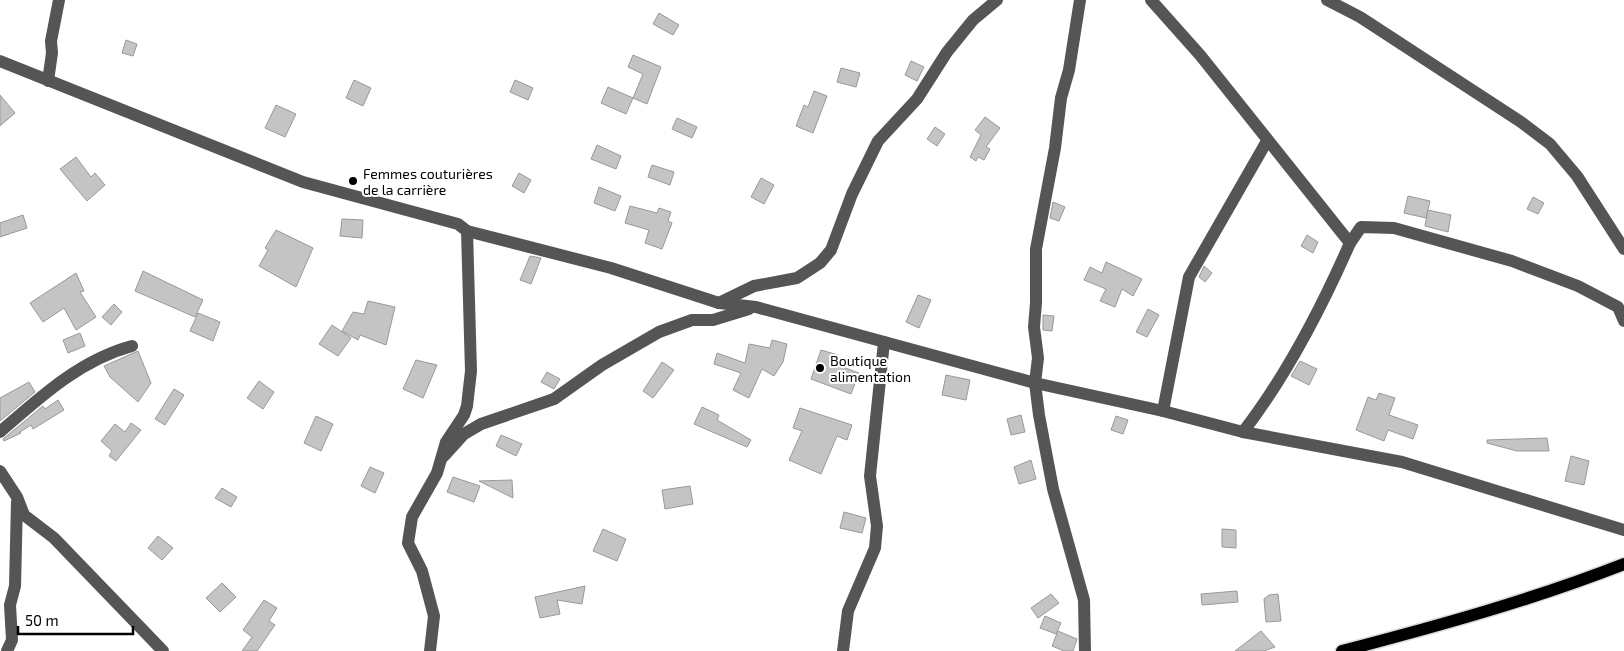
<svg xmlns="http://www.w3.org/2000/svg" width="1624" height="651" viewBox="0 0 1624 651" font-family="'Exo 2',sans-serif">
<style>
.building{fill:#c4c4c4;stroke:#999}
.lines{fill:none;stroke-linecap:round;stroke-linejoin:round}
.major-casing{stroke:#dbdbdb;stroke-width:15}
.minor{stroke:#555;stroke-width:12}
.major{stroke:#000;stroke-width:12}
.poi-dot{fill:#000;stroke:#fff;stroke-width:2}
.labels{text-anchor:middle;dominant-baseline:central;stroke-width:4;stroke-linejoin:round;paint-order:stroke}
.poi-label{font-size:14px;fill:#000;stroke:#fff;text-anchor:start}
</style>
<rect width="100%" height="100%" fill="#fff"/>
<g class="building">
<path d="M659,13L679,25L673,35L653,24Z"/>
<path d="M126,40L137,44L133,56L122,53Z"/>
<path d="M633,55L661,67L647,104L633,98L643,74L628,67Z"/>
<path d="M911,61L924,67L917,81L905,75Z"/>
<path d="M841,68L860,73L856,87L837,82Z"/>
<path d="M354,80L371,88L363,106L346,98Z"/>
<path d="M515,80L533,88L528,100L510,92Z"/>
<path d="M608,87L633,98L626,114L601,103Z"/>
<path d="M814,91L827,96L813,133L796,126L804,105L808,107Z"/>
<path d="M0,95L15,113L0,126Z"/>
<path d="M276,105L296,114L285,137L265,128Z"/>
<path d="M985,117L1000,128L986,147L990,149L984,160L978,157L976,161L970,157L981,135L975,130Z"/>
<path d="M677,118L697,127L692,138L672,129Z"/>
<path d="M935,127L945,134L937,146L927,139Z"/>
<path d="M597,145L621,156L616,169L591,159Z"/>
<path d="M76,157L91,177L95,173L105,185L87,201L60,169Z"/>
<path d="M652,165L674,172L670,185L648,177Z"/>
<path d="M519,173L531,180L524,193L512,186Z"/>
<path d="M761,178L774,185L764,204L751,197Z"/>
<path d="M599,187L621,196L615,211L594,203Z"/>
<path d="M1408,196L1430,201L1426,218L1404,213Z"/>
<path d="M1533,197L1544,203L1538,214L1527,209Z"/>
<path d="M1053,202L1065,207L1059,221L1050,218Z"/>
<path d="M630,206L657,213L659,208L671,212L668,221L672,223L662,249L645,243L649,230L625,223Z"/>
<path d="M1428,210L1451,215L1448,232L1425,226Z"/>
<path d="M23,215L27,228L0,237V223Z"/>
<path d="M342,219L363,220L362,238L340,236Z"/>
<path d="M276,230L313,248L296,287L259,266L268,250L265,248Z"/>
<path d="M1307,235L1318,242L1313,253L1301,246Z"/>
<path d="M530,256L541,258L531,284L520,280Z"/>
<path d="M1106,262L1142,279L1133,296L1122,289L1115,307L1100,301L1106,289L1084,280L1090,267L1102,273Z"/>
<path d="M1204,266L1212,273L1205,282L1199,277Z"/>
<path d="M143,271L203,300L195,317L135,291Z"/>
<path d="M76,273L84,291L80,292L96,317L76,330L64,308L43,322L30,303Z"/>
<path d="M918,295L931,300L919,328L906,322Z"/>
<path d="M368,301L395,307L386,345L360,335L358,340L342,331L353,312L364,314Z"/>
<path d="M114,304L122,312L111,325L102,317Z"/>
<path d="M1148,309L1159,315L1147,337L1136,332Z"/>
<path d="M198,313L220,322L213,341L190,331Z"/>
<path d="M1043,315L1054,316L1052,331L1043,330Z"/>
<path d="M332,325L351,338L338,356L319,344Z"/>
<path d="M80,333L85,346L68,353L63,340Z"/>
<path d="M772,340L787,344L783,362L774,376L762,369L749,398L733,390L741,373L714,364L717,353L745,363L749,344L770,348Z"/>
<path d="M821,350L838,355L835,364L859,373L851,394L811,379Z"/>
<path d="M138,351L151,383L138,402L110,377L104,366Z"/>
<path d="M416,360L437,365L423,398L403,389Z"/>
<path d="M1300,361L1317,369L1309,385L1291,376Z"/>
<path d="M662,362L674,370L653,398L643,391Z"/>
<path d="M547,372L560,379L554,389L541,382Z"/>
<path d="M946,375L970,380L966,400L942,395Z"/>
<path d="M259,381L274,392L263,409L247,398Z"/>
<path d="M29,382L35,392L0,421V398Z"/>
<path d="M174,389L184,395L165,425L155,419Z"/>
<path d="M1379,393L1395,398L1389,415L1418,425L1413,439L1388,430L1384,441L1356,430L1368,397L1376,400Z"/>
<path d="M58,400L64,410L33,429L31,425L20,432L21,433L4,441L3,439L43,406L45,409Z"/>
<path d="M702,407L719,415L717,420L751,440L747,447L694,424Z"/>
<path d="M800,408L852,425L847,440L837,436L821,474L789,460L802,431L793,428Z"/>
<path d="M1021,415L1025,432L1011,435L1007,419Z"/>
<path d="M316,416L333,424L321,451L304,443Z"/>
<path d="M1116,416L1128,420L1123,434L1111,430Z"/>
<path d="M131,423L141,430L116,461L109,456L112,451L101,441L115,424L125,432Z"/>
<path d="M501,435L522,444L516,456L496,446Z"/>
<path d="M1547,438L1549,451H1517L1487,443V440Z"/>
<path d="M1571,456L1589,461L1584,485L1565,481Z"/>
<path d="M1031,460L1036,479L1019,484L1014,467Z"/>
<path d="M370,467L384,473L375,493L361,486Z"/>
<path d="M453,477L480,486L474,502L447,492Z"/>
<path d="M512,480L513,498L479,481Z"/>
<path d="M690,486L693,504L665,509L662,490Z"/>
<path d="M222,488L237,497L231,507L215,498Z"/>
<path d="M844,512L866,518L862,533L840,528Z"/>
<path d="M603,529L626,539L617,561L593,551Z"/>
<path d="M1222,529L1236,530V548L1222,547Z"/>
<path d="M158,536L173,548L162,560L148,548Z"/>
<path d="M222,583L236,597L220,612L206,598Z"/>
<path d="M585,586L582,604L557,600L560,614L540,618L535,597Z"/>
<path d="M1237,591L1238,602L1202,605L1201,594Z"/>
<path d="M1051,594L1059,603L1038,618L1031,608Z"/>
<path d="M1278,594L1281,621L1266,622L1264,599L1269,595Z"/>
<path d="M264,600L277,608L269,621L275,625L257,651H242L252,637L243,630Z"/>
<path d="M1045,616L1061,623L1056,634L1040,628Z"/>
<path d="M1058,631L1077,639L1073,651H1064L1052,646Z"/>
<path d="M1261,631L1275,647L1264,651H1235Z"/>
</g>
<g class="lines">
<defs>
<path id="major" d="M1342,651C1438,626 1532,600 1624,564"/>
</defs>
<use href="#major" class="major-casing"/>
<g class="minor">
<path d="M1080,0L1069,70L1061,98L1055,148L1036,249V303L1034,327L1038,358L1035,383L1039,415L1053,489L1084,600L1085,651"/>
<path d="M1151,0L1200,55L1350,243C1321,309 1287,375 1243,432"/>
<path d="M1327,0L1360,17L1521,122L1550,144L1577,176L1624,249"/>
<path d="M0,61L303,182L458,224L467,231L611,268L719,303L756,307L1035,383L1163,411L1243,432L1402,462L1624,530"/>
<path d="M48,81L52,53L51,41L59,0"/>
<path d="M1350,243L1361,227L1394,228L1512,261L1578,286L1618,307L1624,321"/>
<path d="M719,303L754,286L797,278L820,263L831,250L852,194L878,141L917,99L947,52L973,20L997,0"/>
<path d="M1163,411L1189,277L1267,141"/>
<path d="M0,432C40,397 80,360 132,346"/>
<path d="M444,456L464,434L481,424L554,399L602,365L659,332L692,320H713L749,309"/>
<path d="M0,471L17,497L24,515L54,538L163,651"/>
<path d="M7,651L12,640L10,605L15,586L17,502"/>
<path d="M430,651L434,616L422,571L408,543L412,517L437,473L446,442L464,415L467,406L471,371L467,231"/>
<path d="M843,651L848,611L875,548L877,526L870,476L884,342"/>
</g>
<use href="#major" class="major"/>
</g>
<g class="poi-dot">
<circle cx="353" cy="181" r="5"/>
<circle cx="820" cy="368" r="5"/>
</g>
<g class="labels">
<g class="poi-label">
<text x="363" y="173">Femmes couturières<tspan x="363" dy="16">de la carrière</tspan></text>
<text x="830" y="360">Boutique<tspan x="830" dy="16">alimentation</tspan></text>
</g>
</g>
<path d="M18 626v8h115v-8" fill="none" stroke="#000000" stroke-width="2.5"/>
<text x="25" y="626" font-size="15" fill="#000000" stroke="#ffffff" stroke-width="4" paint-order="stroke">50 m</text>
</svg>
